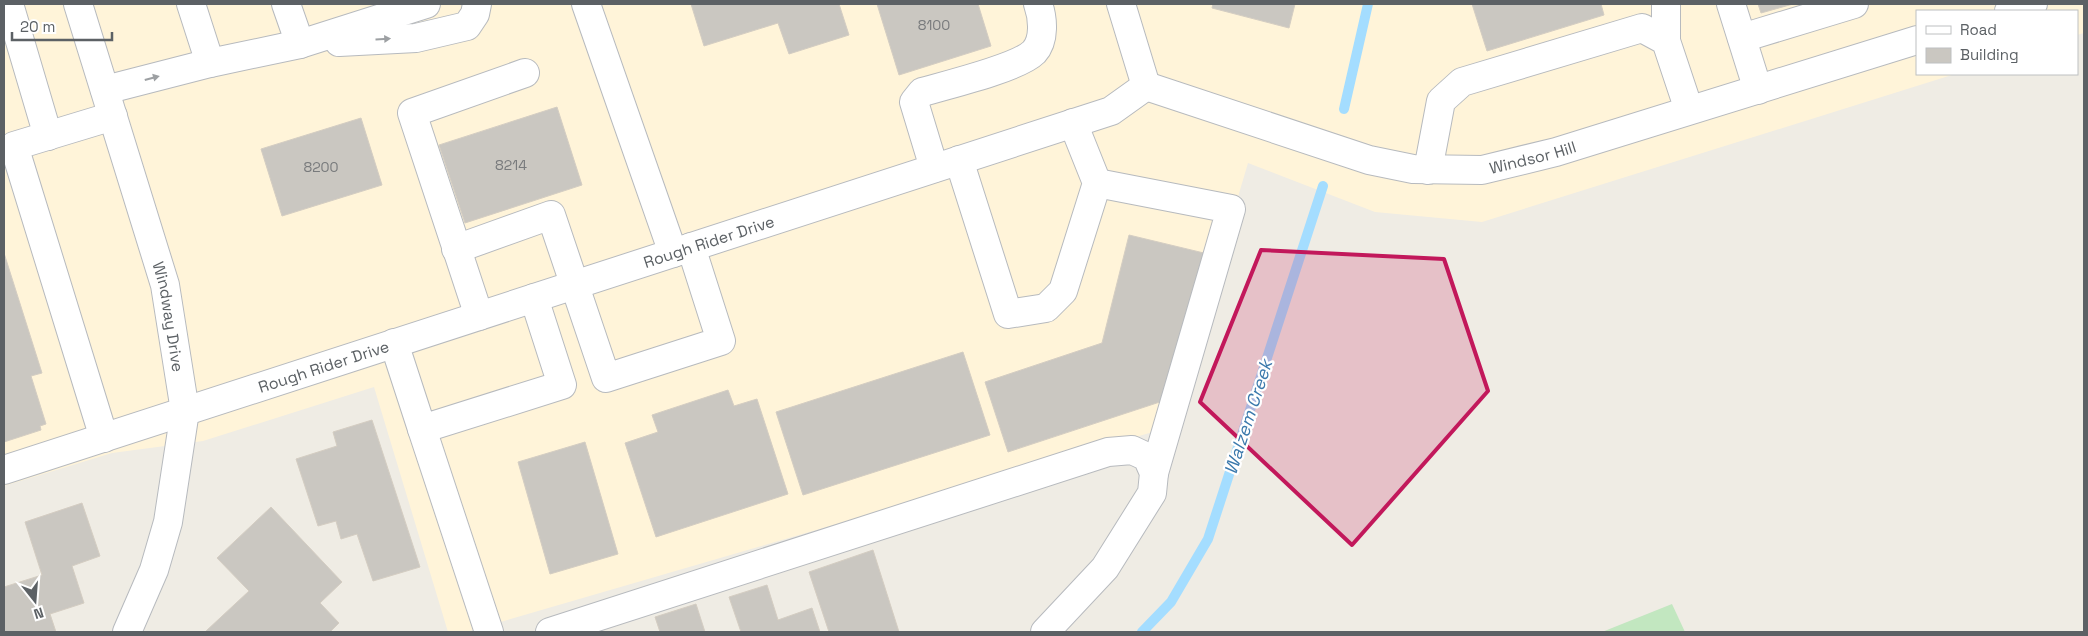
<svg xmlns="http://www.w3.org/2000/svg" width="2088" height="636" viewBox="0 0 2088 636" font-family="'Space Grotesk',sans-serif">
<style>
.commercial{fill:#fff4d9}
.green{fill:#c2e7c0}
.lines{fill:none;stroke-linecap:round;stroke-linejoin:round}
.stream{stroke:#a4ddff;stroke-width:10}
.building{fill:#cac7c1;stroke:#d4cdc2}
.minor-casing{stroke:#b7babe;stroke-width:30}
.minor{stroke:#fff;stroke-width:28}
.oneway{fill:#9da0a3}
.marked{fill:#c2185b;fill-opacity:0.2;stroke:#c2185b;stroke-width:4;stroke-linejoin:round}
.labels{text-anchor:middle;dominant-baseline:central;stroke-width:4.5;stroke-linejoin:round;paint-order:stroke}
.number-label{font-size:14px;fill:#787a7c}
.street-label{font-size:16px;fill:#5c6165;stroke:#fff}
.water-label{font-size:18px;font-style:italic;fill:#3b79ac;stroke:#fff}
</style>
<rect width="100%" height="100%" fill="#efece4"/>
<path class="commercial" d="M4,4H2084V33L2077,35V11H1917V74H1955L1482,222L1375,212L1248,163L1170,427L466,632H448L374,387L203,441L112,453L4,486Z"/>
<path class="green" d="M1672,604L1685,632H1602Z"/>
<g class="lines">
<g class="stream">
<path d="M1344,109L1368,4"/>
<path d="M1142,632L1171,602L1208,539L1323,186"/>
</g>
</g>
<g class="building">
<path d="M691,4H839L849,35L789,54L778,23L704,46Z"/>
<path d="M877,4H978L991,46L899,75Z"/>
<path d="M1213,4H1295L1289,28L1212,8Z"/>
<path d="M1472,4H1601L1604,15L1487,51Z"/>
<path d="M1758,4H1793L1761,13Z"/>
<path d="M557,107L582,185L465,223L439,145Z"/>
<path d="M361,118L382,185L282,216L261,149Z"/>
<path d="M1129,235L1208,254L1172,398L1008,452L985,382L1102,343Z"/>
<path d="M4,253L42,373L31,376L46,424L40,426L41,430L4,442Z"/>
<path d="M963,352L990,435L803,495L776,412Z"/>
<path d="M728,390L734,406L757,399L788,494L656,537L625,443L658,432L652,415Z"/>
<path d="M372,420L420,567L373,581L357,534L341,539L336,521L318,526L296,459L337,446L333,432Z"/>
<path d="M585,442L618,554L550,574L518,462Z"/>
<path d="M82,503L100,556L72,566L84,603L50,614L56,632H4V587L42,575L25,522Z"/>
<path d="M271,507L342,582L320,603L339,623L330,632H208L206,631L249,591L217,558Z"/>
<path d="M873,550L899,632H829L809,572Z"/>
<path d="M767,585L778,620L812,608L820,632H741L729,597Z"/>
<path d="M696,604L705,632H660L655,617Z"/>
</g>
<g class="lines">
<defs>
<g id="minor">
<path d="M9,4L48,136"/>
<path id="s1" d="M78,4L165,285L185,411L168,522L154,570L127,632"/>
<path d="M191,4L210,63"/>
<path d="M286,4L300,44"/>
<path d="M586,4L673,253"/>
<path d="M1121,4L1146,86"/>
<path d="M1666,4V41"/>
<path d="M1731,4L1758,90"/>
<path d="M2009,11L2033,4"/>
<path d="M1742,38L1854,4"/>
<path d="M339,42L416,38L467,26L475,14L477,4"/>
<path id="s2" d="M1146,86L1369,160L1413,169L1482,170L1556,152L1917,40"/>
<path d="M105,90L210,63L300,44L426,4"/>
<path d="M959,160L1008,314L1046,308L1063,291L1097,183L1073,123"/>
<path d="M934,168L914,102L922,92C947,85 1018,68 1034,52C1045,40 1043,18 1038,4"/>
<path d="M1428,170L1441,101L1462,82L1642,28L1666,41L1689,110"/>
<path d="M1097,183L1231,209L1154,473"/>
<path d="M456,249L551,215L606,378L721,341L691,247"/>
<path d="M479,316L412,113L525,73"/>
<path d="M394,343L422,429L562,385L534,298"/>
<path d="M422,429L489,632"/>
<path d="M104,438L14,146L113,116"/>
<path id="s3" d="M4,470L1111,111L1146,86"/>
<path d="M550,632L1108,452L1132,450L1147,457L1154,473L1152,493L1105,568L1045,632"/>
</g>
</defs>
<use href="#minor" class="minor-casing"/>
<use href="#minor" class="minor"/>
</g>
<defs><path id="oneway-solid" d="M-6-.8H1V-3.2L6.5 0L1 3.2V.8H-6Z" transform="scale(1.25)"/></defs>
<g class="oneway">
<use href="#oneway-solid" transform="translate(383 39) rotate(-3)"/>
<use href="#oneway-solid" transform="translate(152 78) rotate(-15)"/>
</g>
<path class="marked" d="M1261,250L1444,259L1488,391L1352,545L1200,402Z"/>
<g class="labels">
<g class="number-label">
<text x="934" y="25">8100</text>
<text x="511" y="165">8214</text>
<text x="321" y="167">8200</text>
</g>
<g class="street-label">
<text stroke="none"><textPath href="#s2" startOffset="401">Windsor Hill</textPath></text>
<text stroke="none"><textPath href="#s3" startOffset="741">Rough Rider Drive</textPath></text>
<text stroke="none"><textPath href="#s1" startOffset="326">Windway Drive</textPath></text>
<text stroke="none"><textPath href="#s3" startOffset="336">Rough Rider Drive</textPath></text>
</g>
<g class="water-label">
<text transform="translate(1248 417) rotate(-72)">Walzem Creek</text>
</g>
</g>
<rect width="2088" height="636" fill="none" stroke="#5c6165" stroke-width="10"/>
<rect x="1916" y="10" width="162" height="65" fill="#ffffff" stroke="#bec0c1"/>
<rect x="1926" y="26" width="25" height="8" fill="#ffffff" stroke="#bec0c1"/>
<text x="1960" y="35" font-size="15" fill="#5c6165">Road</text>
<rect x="1926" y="48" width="25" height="15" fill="#cac7c1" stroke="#bec0c1"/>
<text x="1960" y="60" font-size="15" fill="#5c6165">Building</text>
<g transform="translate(35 601) rotate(163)" stroke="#ffffff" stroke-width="4" paint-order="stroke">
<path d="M0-4L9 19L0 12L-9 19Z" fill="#5c6165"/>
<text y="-8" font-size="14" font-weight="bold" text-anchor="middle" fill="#5c6165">N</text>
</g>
<path d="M12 32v8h100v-8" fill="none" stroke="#5c6165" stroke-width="2.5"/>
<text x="20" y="32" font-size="15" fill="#5c6165" stroke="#ffffff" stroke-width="4" paint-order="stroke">20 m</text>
</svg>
